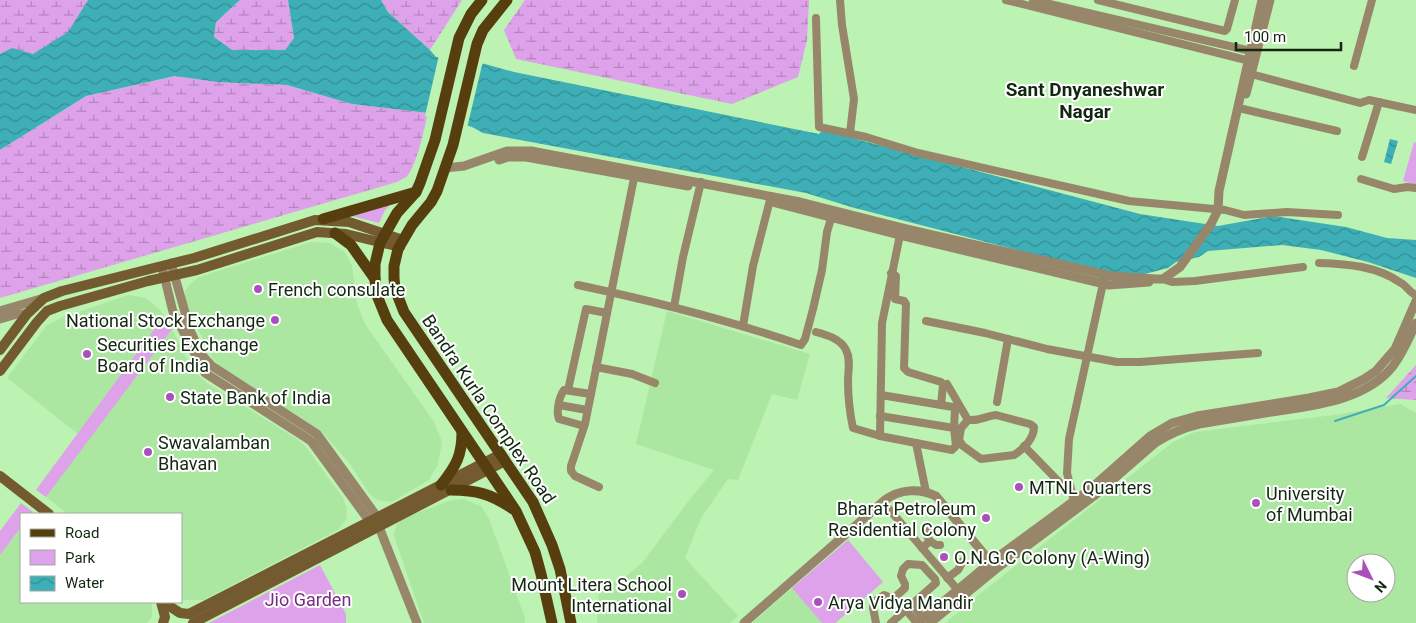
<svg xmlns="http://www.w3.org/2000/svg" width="1416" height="623" viewBox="0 0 1416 623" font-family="Roboto,sans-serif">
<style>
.built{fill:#ace7a1;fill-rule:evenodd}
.green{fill:#dea2ea}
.wetland{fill:url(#wetland-marsh)}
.water{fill:url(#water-waves)}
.pier{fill:#bcf2b2}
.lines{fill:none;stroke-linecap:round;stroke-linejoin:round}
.stream{stroke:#3eafb6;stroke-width:2}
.minor{stroke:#98866a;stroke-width:8}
.tertiary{stroke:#98866a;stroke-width:9}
.secondary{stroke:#745b2f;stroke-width:10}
.primary{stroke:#563e0f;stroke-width:11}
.poi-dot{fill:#aa50bc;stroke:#fff;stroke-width:2}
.labels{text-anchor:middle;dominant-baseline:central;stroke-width:4;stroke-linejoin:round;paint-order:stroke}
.poi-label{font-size:18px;fill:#132810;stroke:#fff;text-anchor:start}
.street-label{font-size:18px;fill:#132810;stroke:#fff}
.park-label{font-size:18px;fill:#762c85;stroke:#fff}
.neighbourhood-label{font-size:19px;font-weight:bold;fill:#132810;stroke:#fff}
</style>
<defs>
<pattern id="wetland-marsh" width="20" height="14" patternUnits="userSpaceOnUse" patternTransform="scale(1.25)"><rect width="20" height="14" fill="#dea2ea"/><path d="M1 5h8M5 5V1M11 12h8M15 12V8" fill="none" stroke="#b384bc"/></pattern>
<pattern id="water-waves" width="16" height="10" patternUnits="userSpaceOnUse" patternTransform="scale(1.25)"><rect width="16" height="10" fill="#3eafb6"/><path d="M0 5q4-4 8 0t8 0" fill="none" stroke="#338e93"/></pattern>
</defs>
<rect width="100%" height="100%" fill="#bcf2b2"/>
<g class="built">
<path d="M311,242L330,243L345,252L352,266L357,304L365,324L434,422L442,442L438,464L429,480L392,502L377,500L369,493L350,464L322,432L221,367L213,359L184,301L185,291L190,284L199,277Z"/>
<path d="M128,295L146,298L160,310L172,329L192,369L205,382L297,439L306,447L343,498L347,509L346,520L338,530L203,600H187L181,599V514H68L46,497L87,441L7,378L47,325L61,318Z"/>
<path d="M667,311L810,354L797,400L772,394L738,480L728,479L701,518L685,558L738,616L730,623H597L599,589L622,580L642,563L690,499L714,470L636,444Z"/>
<path d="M1400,404L1416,413V623H945L976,597L1173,442L1195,432L1334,415ZM1356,563H1386V593H1356Z"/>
<path d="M464,499L481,506L489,519L524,615L525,623H424L394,536L396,526L403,518L452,500Z"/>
<path d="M21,527V602H149L152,604V617L147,623H0V555Z"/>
<path d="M848,540L883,582L836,623H752Z"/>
</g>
<g class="green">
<path d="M1414,142L1416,143V185L1403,181Z"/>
<path d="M391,204L385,210L379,223L352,216Z"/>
<path d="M164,316L172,329L46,497L36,490Z"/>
<path d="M21,503L33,512L31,514H21V527L0,555V531Z"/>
<path d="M848,540L883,582L835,623H822L792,588Z"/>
<path d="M320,565L346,614V623H209Z"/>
</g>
<g class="wetland">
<path d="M0,0H88L69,32L33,54L12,49L0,54Z"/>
<path d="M240,0H288L294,38L285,50H231L214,37L216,22Z"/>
<path d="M381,0H462L430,50L388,12Z"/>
<path d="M525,0H809L807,40L798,77L732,104L516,59L504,30Z"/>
<path d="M176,76L218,82L287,85L352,104L428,113C424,129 417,165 407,176C405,178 400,180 397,182L0,298V150L86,96Z"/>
<path d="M1416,365V400L1386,398Z"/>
</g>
<g class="water">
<path d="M88,0H240L216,22L214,37L232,50H285L294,38L288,0H381L388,12L430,50L436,57L485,64L514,72L819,134L822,130L1140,214L1218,226L1273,216L1346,227L1387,238L1416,240V278L1368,262L1321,250L1282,245L1208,251L1199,257L1176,262L1168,268L1141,275L1098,271L851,207L806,193L483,133L472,127L428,113L352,104L287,85L217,82L175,76L86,96L0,150V54L12,48L33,54L68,32Z"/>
<path d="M1390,139L1398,141L1391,164L1384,162Z"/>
</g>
<path class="pier" d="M439,55L483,61L467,128L425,116Z"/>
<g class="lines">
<path class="stream" d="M1335,421L1384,405L1416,376"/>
<g class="minor">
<path d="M840,0L842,25L854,99L850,133"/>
<path d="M1006,0L1254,62"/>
<path d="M1033,0L1255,52"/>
<path d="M1098,0L1225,31L1227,29L1235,0"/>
<path d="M816,18L819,127L866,137L918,153L1129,201L1225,210L1244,215L1287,212L1338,215"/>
<path d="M1354,66L1372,0"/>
<path d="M1251,74L1360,103L1369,100L1416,110"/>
<path d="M1243,109L1337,131"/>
<path d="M1362,157L1379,102"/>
<path d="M1361,179L1394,189L1407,187L1416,188"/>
<path d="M1319,263C1348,264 1377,266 1401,283C1407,286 1410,293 1416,295"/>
<path d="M891,273L896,276L895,299L904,301L906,304L904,368L908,372L941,382L943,385L941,405"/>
<path d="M1163,279L1172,282L1195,281L1303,267"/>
<path d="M578,285C653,301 728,320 801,345L805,339L813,309L822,270L827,232L833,212"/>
<path d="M674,307L683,257L701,182"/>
<path d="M926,321L985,333L1047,349L1117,362H1140L1258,353"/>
<path d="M743,326L753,266L771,196"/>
<path d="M816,332C827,335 841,339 846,350C851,359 848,371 848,381C848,396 850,414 853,428L880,436L952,450L956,446L954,428L880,416"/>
<path d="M596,367L632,374L655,383"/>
<path d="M947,384L968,420"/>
<path d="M568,390L586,309L607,313"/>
<path d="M881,395L953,407L955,409L954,428"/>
<path d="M997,402L1008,339"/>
<path d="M559,405L587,410"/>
<path d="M996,415L1030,424L1034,427C1034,438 1024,449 1014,455L981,459L963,446L959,440L961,428L968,420C981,421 985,416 996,415Z"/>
<path d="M584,426L559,419C556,411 559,397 564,390L591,394"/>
<path d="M880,436L882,323L901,230"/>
<path d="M916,443L926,492"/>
<path d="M1024,446L1062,485L1070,490"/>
<path d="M599,487L575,476L571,471V466L585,424L635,173"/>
<path d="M883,502L957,589"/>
<path d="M1075,505L1067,473L1069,439L1104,279"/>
<path d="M930,541L936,545H940"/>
<path d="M922,548L930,541L927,536L929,531"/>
<path d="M947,578L958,570L963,561"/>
<path d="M912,604L923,618"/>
<path d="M906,610L917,623"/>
<path d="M876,623L873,608L874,602L884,595L893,599L905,588V584L901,576L903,569L908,564L922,565L935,579L936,583L891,623"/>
</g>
<g class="tertiary">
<path d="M1246,94L1270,0"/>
<path d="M499,160L508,157H526L688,186"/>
<path d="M445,168L464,166L507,151H531L800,202L903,228L1111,276L1156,279H1163L1180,267L1211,224L1218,210L1219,191L1262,0"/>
<path d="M772,202L903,236L1109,285L1149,282"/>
<path d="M171,263L190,330L201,354L212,366L317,434L378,518"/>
<path d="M163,271L173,312L205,373L311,441L370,522"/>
<path d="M0,311L44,298"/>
<path d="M0,319L17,314H27"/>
<path d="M379,527L417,623"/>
<path d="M744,623L885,500C900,489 919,488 936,496L994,566"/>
<path d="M918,623L991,562L1089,490L1150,436L1172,423L1197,416L1309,398L1338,392L1364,379L1376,371L1395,349L1416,301"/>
<path d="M930,623L996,569L1094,496L1155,443C1169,434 1182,428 1199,424C1223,420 1247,416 1271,412C1311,406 1366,401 1393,366C1403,353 1409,338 1416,323"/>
</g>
<g class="secondary">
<path d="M0,350L27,314L44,298L62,291L194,258L315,220L349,222L403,240"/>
<path d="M0,371L37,322L47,311L60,306L148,281L197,270L317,232L346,234L400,247"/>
<path d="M0,476L49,514"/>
<path d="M161,602L165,617L163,623"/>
<path d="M163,602L180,613L189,614L501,454"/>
<path d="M193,623L505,461"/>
</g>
<g class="primary">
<path d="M482,0L471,14L459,38L435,140L420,183L416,192L397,213L380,243L375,264V279L376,293L387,320L516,511L535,552L541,574L552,623"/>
<path d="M507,0L483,30L477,44L453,145L437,191L431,202L412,225L398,249L394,266V278L395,289L404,312L533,502L552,545L560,569L571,623"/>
<path d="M323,219L416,192"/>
<path d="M335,233L351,245L375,279"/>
<path d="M441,485C456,466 462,456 462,432"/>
<path d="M451,490C477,490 491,494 513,509"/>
</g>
</g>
<g class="poi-dot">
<circle cx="258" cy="289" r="5"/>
<circle cx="275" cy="320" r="5"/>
<circle cx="87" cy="354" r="5"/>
<circle cx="170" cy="397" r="5"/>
<circle cx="148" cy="452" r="5"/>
<circle cx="1019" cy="487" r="5"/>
<circle cx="1256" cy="503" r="5"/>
<circle cx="986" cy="518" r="5"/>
<circle cx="944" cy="557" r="5"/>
<circle cx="682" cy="594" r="5"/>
<circle cx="818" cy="602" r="5"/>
</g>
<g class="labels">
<g class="poi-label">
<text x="268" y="289">French consulate</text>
<text x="265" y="320" text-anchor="end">National Stock Exchange</text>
<text x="97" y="344">Securities Exchange<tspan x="97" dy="21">Board of India</tspan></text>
<text x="180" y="397">State Bank of India</text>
<text x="158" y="442">Swavalamban<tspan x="158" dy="21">Bhavan</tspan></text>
<text x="1029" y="487">MTNL Quarters</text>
<text x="1266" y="493">University<tspan x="1266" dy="21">of Mumbai</tspan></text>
<text x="976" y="508" text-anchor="end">Bharat Petroleum<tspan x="976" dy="21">Residential Colony</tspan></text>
<text x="954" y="557">O.N.G.C Colony (A-Wing)</text>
<text x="672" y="584" text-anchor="end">Mount Litera School<tspan x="672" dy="21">International</tspan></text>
<text x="828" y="602">Arya Vidya Mandir</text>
</g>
<g class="street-label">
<text transform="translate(489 409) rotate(56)">Bandra Kurla Complex Road</text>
</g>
<g class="park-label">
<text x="308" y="599">Jio Garden</text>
</g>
<g class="neighbourhood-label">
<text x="1085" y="89">Sant Dnyaneshwar<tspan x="1085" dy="22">Nagar</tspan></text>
</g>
</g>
<rect x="20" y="513" width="162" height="90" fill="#ffffff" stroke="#a1a99f"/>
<rect x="30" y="529" width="25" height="8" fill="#563e0f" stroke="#a1a99f"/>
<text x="65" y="538" font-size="15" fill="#132810">Road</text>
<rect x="30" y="550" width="25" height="15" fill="#dea2ea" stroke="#a1a99f"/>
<text x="65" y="563" font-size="15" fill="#132810">Park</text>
<rect x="30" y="576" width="25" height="15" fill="url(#water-waves)" stroke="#a1a99f"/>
<text x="65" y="588" font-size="15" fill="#132810">Water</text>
<g transform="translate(1371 578) rotate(132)"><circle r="24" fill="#ffffff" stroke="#a1a99f"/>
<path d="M0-4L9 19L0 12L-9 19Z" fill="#aa50bc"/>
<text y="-8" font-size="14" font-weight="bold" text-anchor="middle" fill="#132810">N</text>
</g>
<path d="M1236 42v8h105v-8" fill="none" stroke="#132810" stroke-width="2.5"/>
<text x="1244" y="42" font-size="15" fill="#132810" stroke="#ffffff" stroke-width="4" paint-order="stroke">100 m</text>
</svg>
